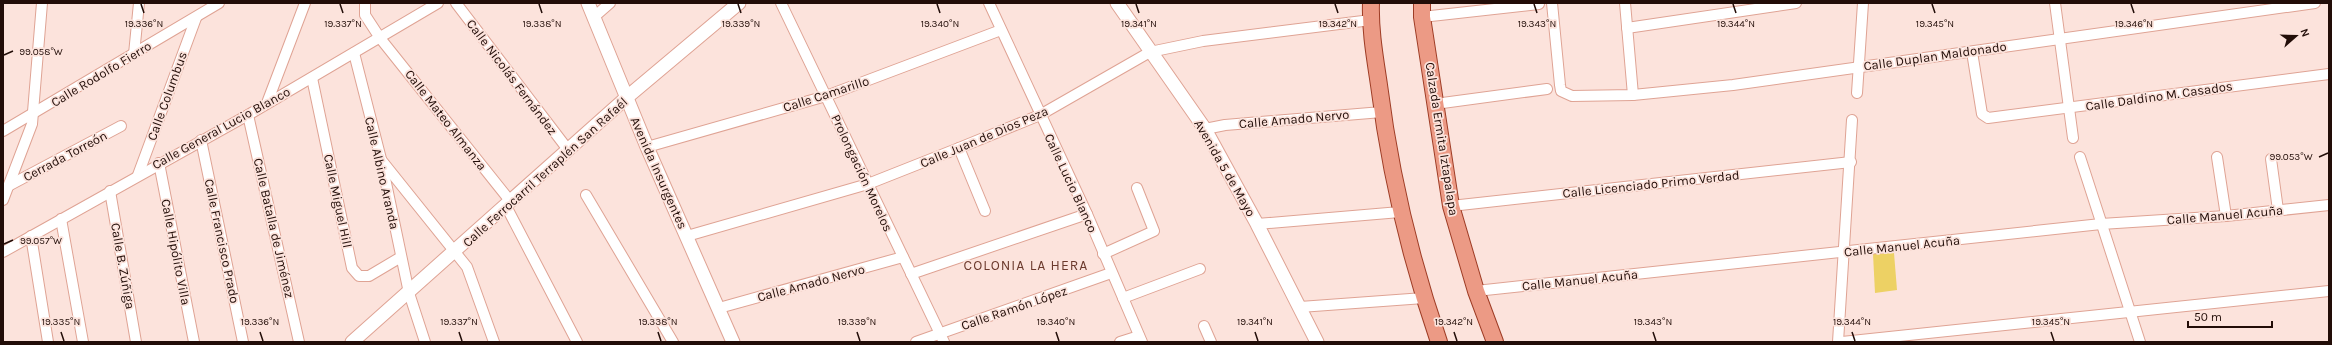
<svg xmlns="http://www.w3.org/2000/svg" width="2332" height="345" viewBox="0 0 2332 345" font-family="Karla,sans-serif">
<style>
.green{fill:#edd164}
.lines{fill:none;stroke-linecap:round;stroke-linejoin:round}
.minor-casing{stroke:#dfa394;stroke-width:12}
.tertiary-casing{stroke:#dfa394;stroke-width:15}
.primary-casing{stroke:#9e3c25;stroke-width:18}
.minor{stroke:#fff;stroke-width:10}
.tertiary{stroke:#fff;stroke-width:13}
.primary{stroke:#ec9a85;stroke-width:16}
.ticks{fill:none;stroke:#220d08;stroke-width:1.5}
.labels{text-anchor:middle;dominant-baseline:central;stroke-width:3.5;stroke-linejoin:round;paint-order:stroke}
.street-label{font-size:13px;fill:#220d08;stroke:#fce3dc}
.neighbourhood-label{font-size:14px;letter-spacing:1px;fill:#6b392c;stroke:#fce3dc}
.ticks-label{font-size:10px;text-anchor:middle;fill:#220d08;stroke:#fce3dc;stroke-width:3.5;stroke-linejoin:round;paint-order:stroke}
</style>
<rect width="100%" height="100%" fill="#fce3dc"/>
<path class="green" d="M1894,253L1897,290L1875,293L1873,254Z"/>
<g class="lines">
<defs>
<g id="minor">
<path d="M365,3V15L380,38L511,202"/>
<path d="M456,3L569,151"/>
<path d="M781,3L944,342"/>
<path d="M989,3L1087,214L1142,342"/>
<path d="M1552,3L1560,85L1561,91L1572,96L1633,95L1733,85L2315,3"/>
<path d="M1625,3L1633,95"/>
<path d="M2055,3L2073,138"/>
<path d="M594,17L610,3"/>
<path d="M1422,17L1539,4"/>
<path d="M1627,28L1796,3"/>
<path d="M1972,52L1982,114L1988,118L2329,74"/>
<path d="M354,53L381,159L409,293L425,342"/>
<path d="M134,54L139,3"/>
<path d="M312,78L352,268L359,276H369L401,257"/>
<path d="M1857,93L1863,3"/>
<path d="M267,103L305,3"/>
<path d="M1435,104L1547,89"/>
<path d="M248,115L299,342"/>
<path d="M1205,129L1225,125L1382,112"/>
<path d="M3,131L219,3"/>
<path d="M201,140L243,342"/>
<path d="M647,147L826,96L1001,30"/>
<path d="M959,148L985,211"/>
<path d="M2080,157L2140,342"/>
<path d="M2217,157L2226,216"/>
<path d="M2271,159L2278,210"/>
<path d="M382,161L467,267L494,342"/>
<path d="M159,163L194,342"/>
<path d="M138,175L196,18"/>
<path d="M10,185L121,126"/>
<path d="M110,191L136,342"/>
<path d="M586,195L673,342"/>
<path d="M3,200L32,124L42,3"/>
<path d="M506,206L577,342"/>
<path d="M1451,206L1851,162"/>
<path d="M61,219L83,342"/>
<path d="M1257,224L1400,212"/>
<path d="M31,236L48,342"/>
<path d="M687,236L868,184L959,148L1040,115L1150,52L1203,41L1371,20"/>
<path d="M3,252L248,115L438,3"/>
<path d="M1103,254L1154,231L1137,188"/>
<path d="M911,274L1087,214"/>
<path d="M1476,291L2101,224L2226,216L2329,205"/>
<path d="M1123,298L1200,269"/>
<path d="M1300,307L1424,298"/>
<path d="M719,308L903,257"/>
<path d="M1204,326L1211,342"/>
<path d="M916,342L1111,273"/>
<path d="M1120,342L1139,336"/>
<path d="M1838,342L1852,120"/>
<path d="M1842,342L2329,291"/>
</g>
<g id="tertiary">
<path d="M588,3L647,147L733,342"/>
<path d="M1117,3L1205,129L1257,224L1317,342"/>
<path d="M352,342L626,98L739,3"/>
</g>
<g id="primary">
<path d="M1371,3C1370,30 1375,58 1379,85C1390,173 1410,258 1439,342"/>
<path d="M1422,3V17L1451,206L1476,291L1495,342"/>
</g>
</defs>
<use href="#minor" class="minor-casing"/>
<use href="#tertiary" class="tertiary-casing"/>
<use href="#primary" class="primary-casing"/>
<use href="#minor" class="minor"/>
<use href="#tertiary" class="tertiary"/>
<use href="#primary" class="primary"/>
</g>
<path class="ticks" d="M141,4L144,13M340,4L343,13M539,4L542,13M738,4L741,13M937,4L940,13M1136,4L1139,13M1335,4L1338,13M1534,4L1537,13M1733,4L1736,13M1932,4L1935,13M2131,4L2134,13M4,55L13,51M2319,157L2328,153M4,244L13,240M61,332L64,341M260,332L263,341M459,332L462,341M658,332L661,341M857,332L860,341M1056,332L1059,341M1255,332L1258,341M1454,332L1457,341M1653,332L1656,341M1852,332L1855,341M2051,332L2054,341"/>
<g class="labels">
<g class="street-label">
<text transform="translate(1935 56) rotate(-8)">Calle Duplan Maldonado</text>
<text transform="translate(101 74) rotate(-31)">Calle Rodolfo Fierro</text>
<text transform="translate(512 77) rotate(53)">Calle Nicolás Fernández</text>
<text transform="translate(826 94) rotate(-18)">Calle Camarillo</text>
<text transform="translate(167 96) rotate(-70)">Calle Columbus</text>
<text transform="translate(2159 96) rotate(-8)">Calle Daldino M. Casados</text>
<text transform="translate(1294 119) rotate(-5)">Calle Amado Nervo</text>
<text transform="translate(446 120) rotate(52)">Calle Mateo Almanza</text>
<text transform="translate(221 128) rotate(-29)">Calle General Lucio Blanco</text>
<text transform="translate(984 137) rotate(-23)">Calle Juan de Dios Peza</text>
<text transform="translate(1442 139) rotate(81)">Calzada Ermita Iztapalapa</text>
<text transform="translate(65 156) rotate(-28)">Cerrada Torreón</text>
<text transform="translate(1225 168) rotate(60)">Avenida 5 de Mayo</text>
<text transform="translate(545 172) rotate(-42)">Calle Ferrocarril Terraplén San Rafaél</text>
<text transform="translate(382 173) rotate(77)">Calle Albino Aranda</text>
<text transform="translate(659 173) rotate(66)">Avenida Insurgentes</text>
<text transform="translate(862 173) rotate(65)">Prolongación Morelos</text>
<text transform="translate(1071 183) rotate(65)">Calle Lucio Blanco</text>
<text transform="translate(1651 184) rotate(-6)">Calle Licenciado Primo Verdad</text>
<text transform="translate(338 201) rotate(78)">Calle Miguel Hill</text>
<text transform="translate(2225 215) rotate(-5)">Calle Manuel Acuña</text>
<text transform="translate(274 228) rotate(77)">Calle Batalla de Jiménez</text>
<text transform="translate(222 241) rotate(78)">Calle Francisco Prado</text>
<text transform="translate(1902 246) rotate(-6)">Calle Manuel Acuña</text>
<text transform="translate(176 252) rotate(79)">Calle Hipólito Villa</text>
<text transform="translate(123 266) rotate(80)">Calle B. Zúñiga</text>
<text transform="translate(1580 280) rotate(-6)">Calle Manuel Acuña</text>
<text transform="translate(811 283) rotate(-15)">Calle Amado Nervo</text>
<text transform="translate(1014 308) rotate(-19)">Calle Ramón López</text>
</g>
<g class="neighbourhood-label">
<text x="1026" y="265">COLONIA LA HERA</text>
</g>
</g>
<g class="ticks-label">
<text x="144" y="27">19.336°N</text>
<text x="343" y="27">19.337°N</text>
<text x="1139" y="27">19.341°N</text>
<text x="1338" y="27">19.342°N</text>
<text x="1537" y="27">19.343°N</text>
<text x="1935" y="27">19.345°N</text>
<text x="2134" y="27">19.346°N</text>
<text x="542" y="27">19.338°N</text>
<text x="741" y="27">19.339°N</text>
<text x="940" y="27">19.340°N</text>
<text x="1736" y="27">19.344°N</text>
<text x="41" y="55">99.058°W</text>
<text x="2291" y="160">99.053°W</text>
<text x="41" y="244">99.057°W</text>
<text x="61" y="325">19.335°N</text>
<text x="260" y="325">19.336°N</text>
<text x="459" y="325">19.337°N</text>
<text x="658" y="325">19.338°N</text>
<text x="857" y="325">19.339°N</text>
<text x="1056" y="325">19.340°N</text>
<text x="1255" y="325">19.341°N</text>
<text x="1454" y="325">19.342°N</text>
<text x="1653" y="325">19.343°N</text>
<text x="1852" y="325">19.344°N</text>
<text x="2051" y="325">19.345°N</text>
</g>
<rect width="2332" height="345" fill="none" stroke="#220d08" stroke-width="8"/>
<g transform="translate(2296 36) rotate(70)" stroke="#fce3dc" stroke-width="3" paint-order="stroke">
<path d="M0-3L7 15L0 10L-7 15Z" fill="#220d08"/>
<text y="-6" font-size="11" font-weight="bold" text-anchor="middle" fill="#220d08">N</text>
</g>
<path d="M2188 321v6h84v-6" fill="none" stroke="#220d08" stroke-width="2"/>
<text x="2194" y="321" font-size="12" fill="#220d08" stroke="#fce3dc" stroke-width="3" paint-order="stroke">50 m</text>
</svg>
